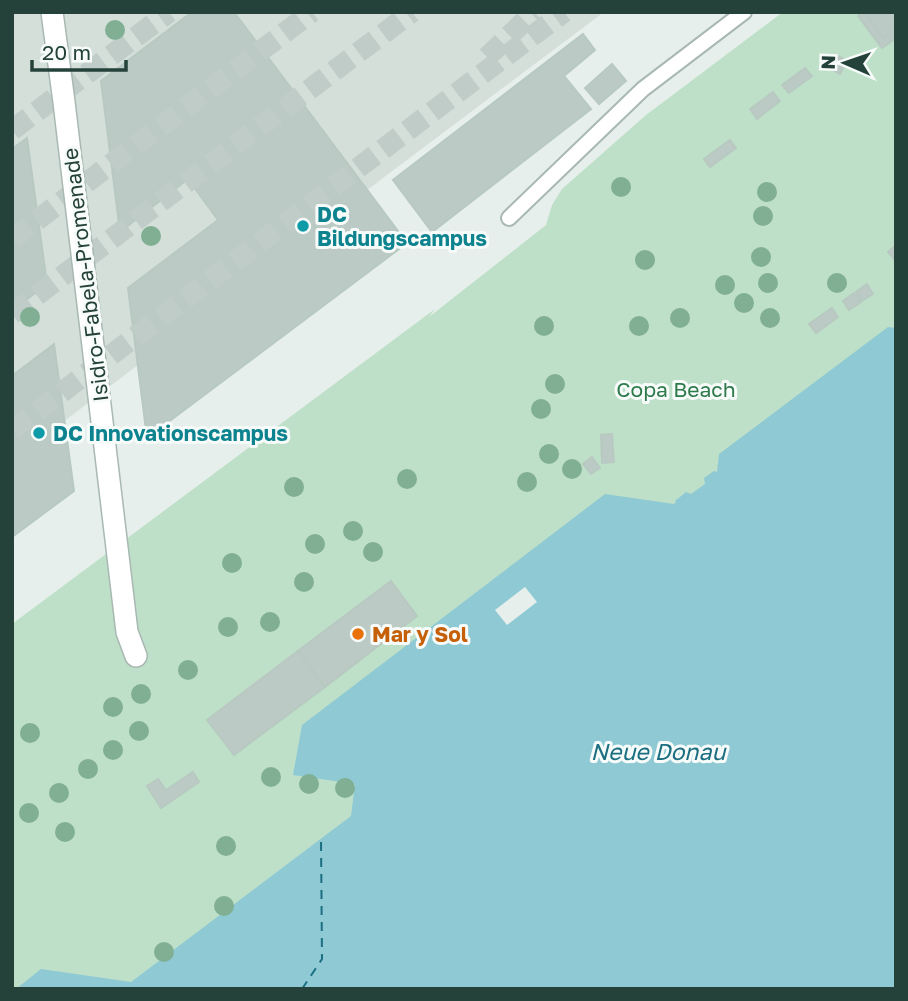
<svg xmlns="http://www.w3.org/2000/svg" width="908" height="1001" viewBox="0 0 908 1001" font-family="'Golos Text',sans-serif">
<style>
.built{fill:#d4dfda}
.green{fill:#bfe0c8}
.water{fill:#8ec9d4}
.pier{fill:#e6efeb}
.lines{fill:none;stroke-linecap:round;stroke-linejoin:round}
.ferry{stroke:#1c6f80;stroke-width:2;stroke-dasharray:9 7;stroke-linecap:butt}
.building{fill:#bbcac4;stroke:#b8c9c2;stroke-width:2}
.motorway-tunnel{stroke:#bfccc8;stroke-width:21;stroke-dasharray:21 10;stroke-linecap:butt}
.service-casing{stroke:#a8b8b2;stroke-width:18}
.pedestrian-casing{stroke:#a8b8b2;stroke-width:24}
.service{stroke:#fff;stroke-width:14}
.pedestrian{stroke:#fff;stroke-width:21}
.tree{fill:#80af93}
.culture-dot{fill:#0f9aa8;stroke:#f7fbf9;stroke-width:2.5}
.food-dot{fill:#e8710a;stroke:#f7fbf9;stroke-width:2.5}
.labels{text-anchor:middle;dominant-baseline:central;stroke-width:6;stroke-linejoin:round;paint-order:stroke}
.culture-label{font-size:21px;font-weight:bold;fill:#0d838f;stroke:#f7fbf9;text-anchor:start}
.street-label{font-size:21px;fill:#24423a;stroke:#f7fbf9}
.park-label{font-size:21px;fill:#2d7a4b;stroke:#f7fbf9}
.food-label{font-size:21px;font-weight:bold;fill:#c56008;stroke:#f7fbf9;text-anchor:start}
.water-label{font-size:23px;font-style:italic;fill:#1c6f80;stroke:#f7fbf9}
</style>
<rect width="100%" height="100%" fill="#e6efeb"/>
<path class="built" d="M12,12H604L387,175L12,461Z"/>
<path class="green" d="M783,12H896V484L240,989H12V624L435,309L429,317L546,225L552,205L562,189L646,115Z"/>
<path class="water" d="M888,327L896,328V989H16L41,969L131,982L351,816L355,784L293,775L302,725L605,494L674,504L676,502L675,501L686,492L691,494L705,484L704,478L714,471L717,472L719,454Z"/>
<path class="pier" d="M525,587L537,602L507,625L495,610Z"/>
<g class="lines">
<path class="ferry" d="M302,989L322,959L321,839"/>
</g>
<g class="building">
<path d="M192,12H234L407,243L147,438L128,288L218,220L188,179L120,232L101,81Z"/>
<path d="M863,12H896V38L882,48L858,16Z"/>
<path d="M870,12H896V30L884,38L867,15Z"/>
<path d="M583,34L595,50L564,76L591,109L432,232L393,180Z"/>
<path d="M836,55L847,61L840,74L830,68Z"/>
<path d="M612,64L626,81L599,104L585,88Z"/>
<path d="M805,68L812,76L789,93L782,85Z"/>
<path d="M773,92L780,101L757,119L750,109Z"/>
<path d="M27,138L47,284L15,308L12,303V149Z"/>
<path d="M730,140L736,148L710,167L704,159Z"/>
<path d="M896,245V259L895,260L888,252Z"/>
<path d="M867,284L873,294L862,301L856,292Z"/>
<path d="M854,293L861,302L849,310L843,301Z"/>
<path d="M832,308L838,317L816,333L809,324Z"/>
<path d="M54,344L74,491L12,537V376Z"/>
<path d="M612,434L614,462L602,463L601,435Z"/>
<path d="M592,457L600,468L591,474L583,464Z"/>
<path d="M391,581L417,616L325,687L298,651Z"/>
<path d="M298,651L325,687L234,755L207,720Z"/>
<path d="M193,772L199,782L161,808L147,786L158,779L166,790Z"/>
</g>
<g class="lines">
<g class="motorway-tunnel">
<path d="M487,57L534,12"/>
<path d="M12,130L169,12"/>
<path d="M12,239L312,12"/>
<path d="M12,314L412,12"/>
<path d="M12,430L564,12"/>
</g>
<defs>
<path id="service" d="M509,218L643,89L744,12"/>
<path id="pedestrian" d="M52,12L64,102L127,632L136,656"/>
</defs>
<use href="#service" class="service-casing"/>
<use href="#pedestrian" class="pedestrian-casing"/>
<use href="#service" class="service"/>
<use href="#pedestrian" class="pedestrian"/>
</g>
<g class="tree">
<circle cx="115" cy="30" r="10"/>
<circle cx="621" cy="187" r="10"/>
<circle cx="767" cy="192" r="10"/>
<circle cx="763" cy="216" r="10"/>
<circle cx="151" cy="236" r="10"/>
<circle cx="761" cy="257" r="10"/>
<circle cx="645" cy="260" r="10"/>
<circle cx="768" cy="283" r="10"/>
<circle cx="837" cy="283" r="10"/>
<circle cx="725" cy="285" r="10"/>
<circle cx="744" cy="303" r="10"/>
<circle cx="30" cy="317" r="10"/>
<circle cx="680" cy="318" r="10"/>
<circle cx="770" cy="318" r="10"/>
<circle cx="544" cy="326" r="10"/>
<circle cx="639" cy="326" r="10"/>
<circle cx="555" cy="384" r="10"/>
<circle cx="541" cy="409" r="10"/>
<circle cx="549" cy="454" r="10"/>
<circle cx="572" cy="469" r="10"/>
<circle cx="407" cy="479" r="10"/>
<circle cx="527" cy="482" r="10"/>
<circle cx="294" cy="487" r="10"/>
<circle cx="353" cy="531" r="10"/>
<circle cx="315" cy="544" r="10"/>
<circle cx="373" cy="552" r="10"/>
<circle cx="232" cy="563" r="10"/>
<circle cx="304" cy="582" r="10"/>
<circle cx="270" cy="622" r="10"/>
<circle cx="228" cy="627" r="10"/>
<circle cx="188" cy="670" r="10"/>
<circle cx="141" cy="694" r="10"/>
<circle cx="113" cy="707" r="10"/>
<circle cx="139" cy="731" r="10"/>
<circle cx="30" cy="733" r="10"/>
<circle cx="113" cy="750" r="10"/>
<circle cx="88" cy="769" r="10"/>
<circle cx="271" cy="777" r="10"/>
<circle cx="309" cy="784" r="10"/>
<circle cx="345" cy="788" r="10"/>
<circle cx="59" cy="793" r="10"/>
<circle cx="29" cy="813" r="10"/>
<circle cx="65" cy="832" r="10"/>
<circle cx="226" cy="846" r="10"/>
<circle cx="224" cy="906" r="10"/>
<circle cx="164" cy="952" r="10"/>
</g>
<g class="culture-dot">
<circle cx="303" cy="226" r="7"/>
<circle cx="39" cy="433" r="7"/>
</g>
<circle class="food-dot" cx="358" cy="634" r="7"/>
<g class="labels">
<g class="culture-label">
<text x="317" y="214">DC<tspan x="317" dy="24">Bildungscampus</tspan></text>
<text x="53" y="433">DC Innovationscampus</text>
</g>
<g class="street-label">
<text transform="translate(85 275) rotate(-97)">Isidro-Fabela-Promenade</text>
</g>
<g class="park-label">
<text x="676" y="389">Copa Beach</text>
</g>
<g class="food-label">
<text x="372" y="634">Mar y Sol</text>
</g>
<g class="water-label">
<text x="658" y="751">Neue Donau</text>
</g>
</g>
<rect width="908" height="1001" fill="none" stroke="#24423a" stroke-width="28"/>
<g transform="translate(845 63) rotate(272)" stroke="#f7fbf9" stroke-width="5" paint-order="stroke">
<path d="M0-5L12 26L0 18L-12 26Z" fill="#24423a"/>
<text y="-10" font-size="19" font-weight="bold" text-anchor="middle" fill="#24423a">N</text>
</g>
<path d="M32 60v10h94v-10" fill="none" stroke="#24423a" stroke-width="3.5"/>
<text x="42" y="60" font-size="21" fill="#24423a" stroke="#f7fbf9" stroke-width="5" paint-order="stroke">20 m</text>
</svg>
